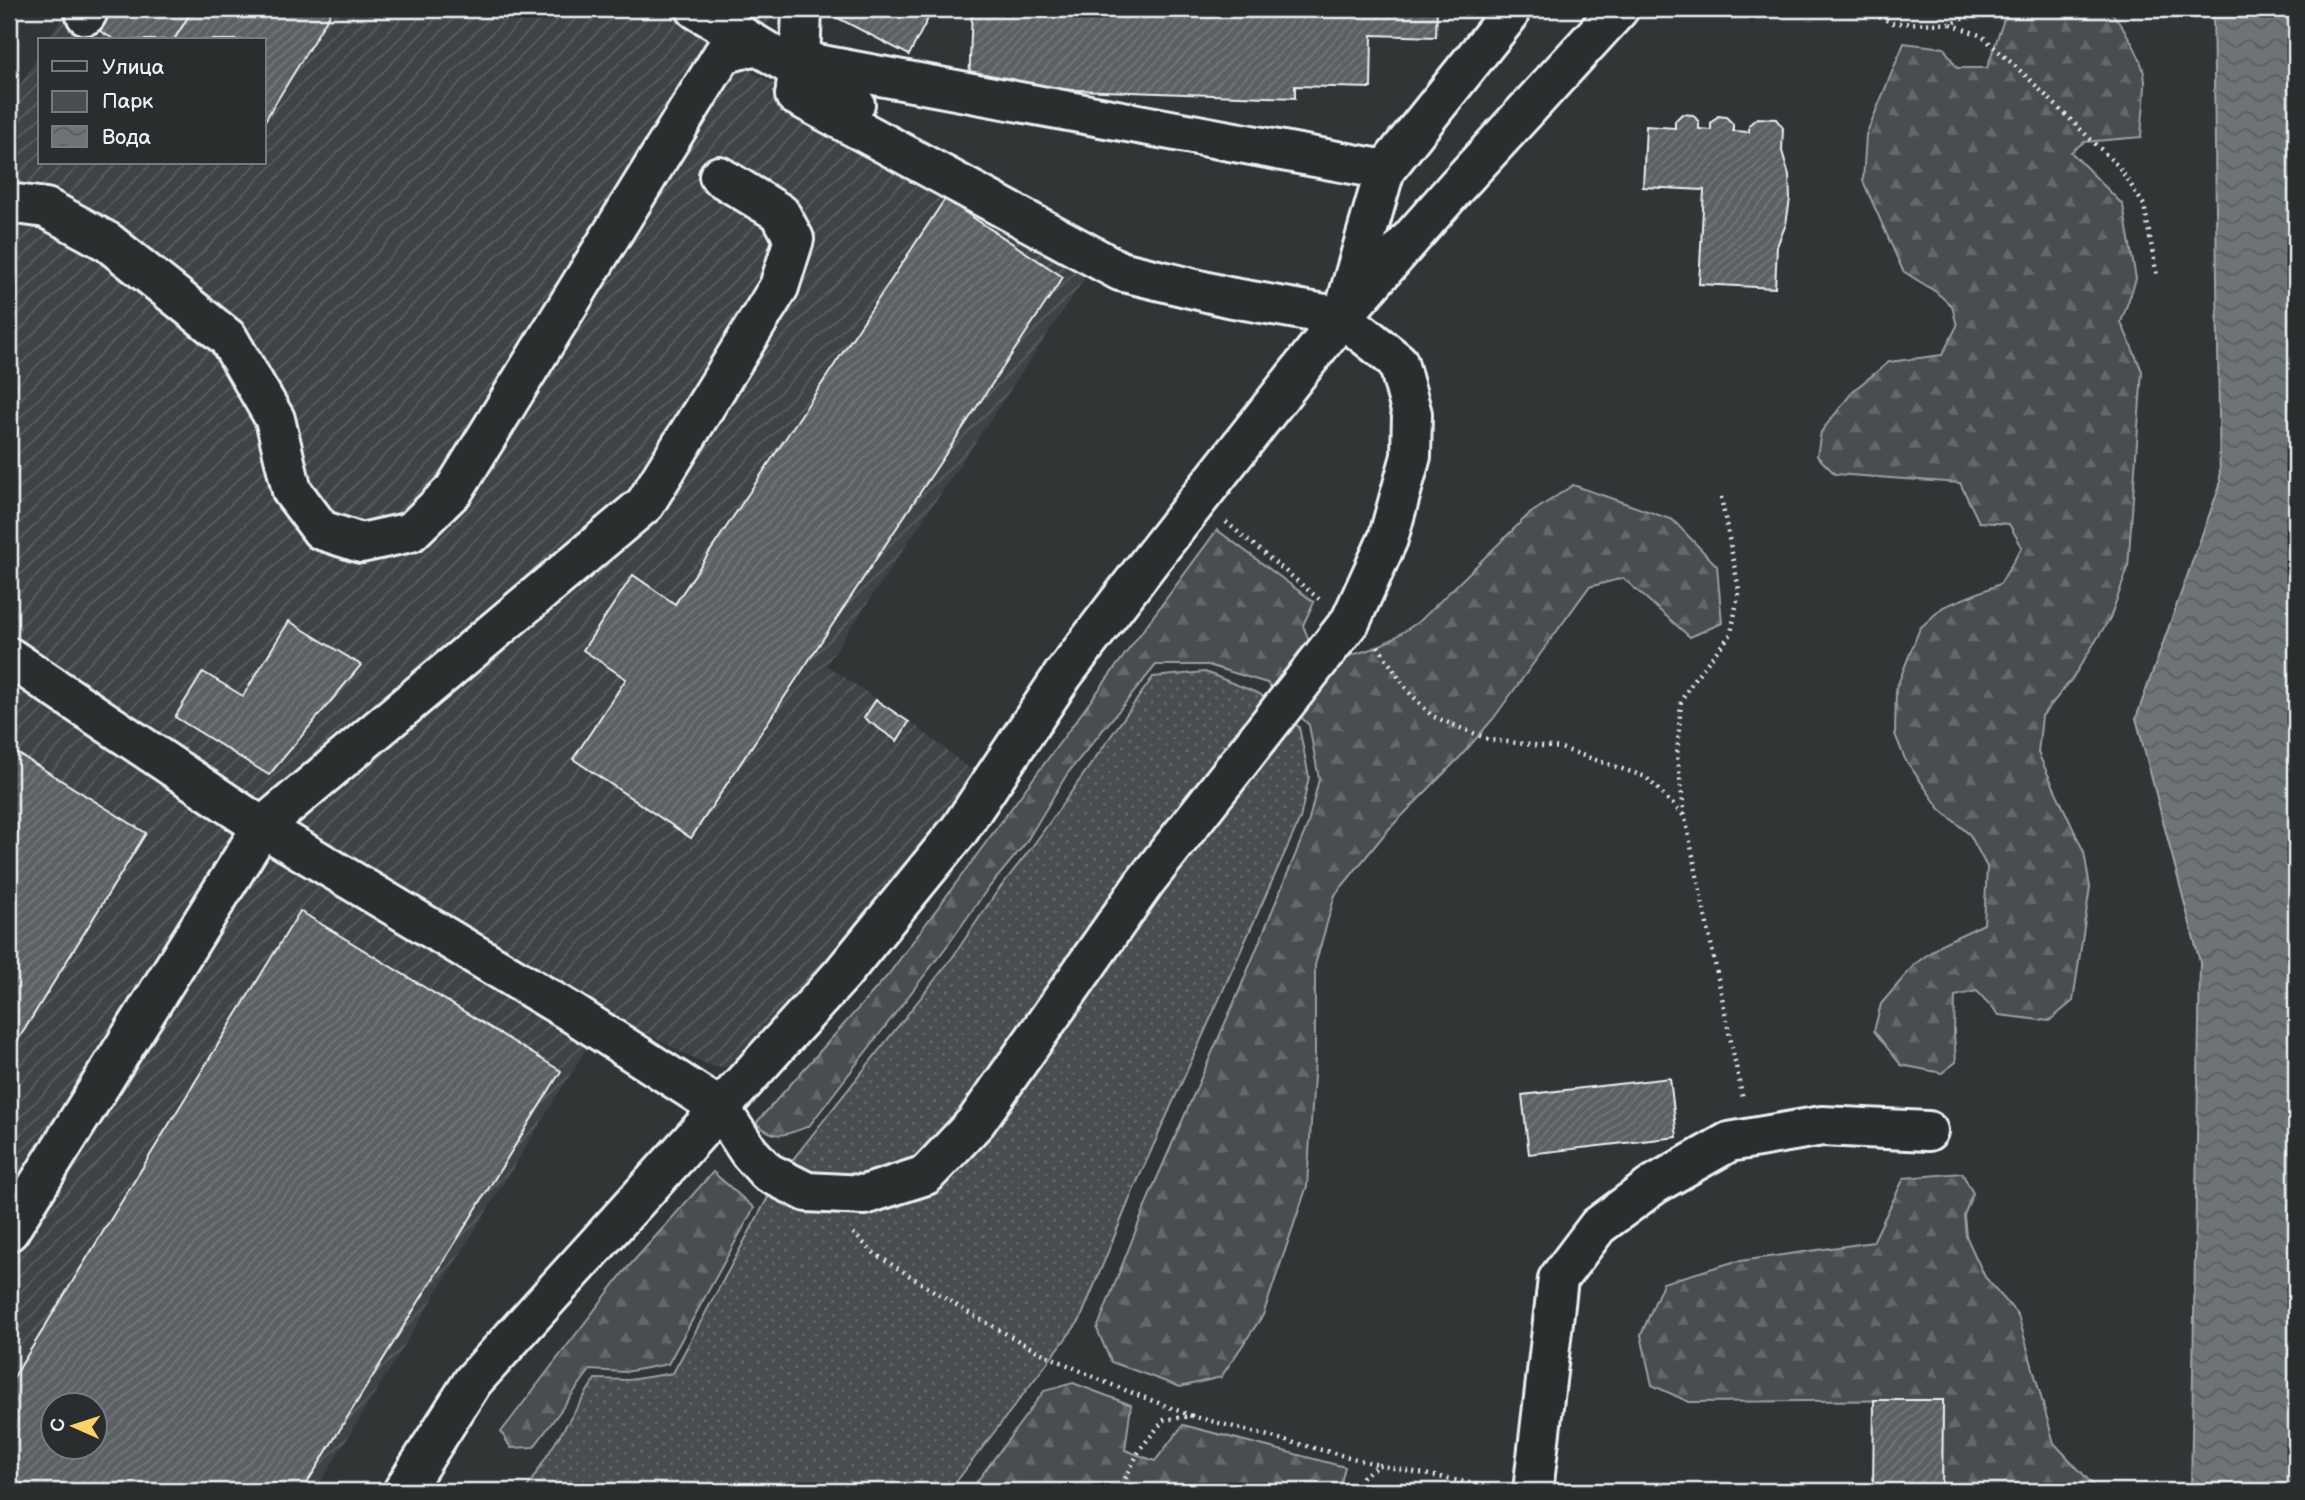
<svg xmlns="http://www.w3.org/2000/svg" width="2305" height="1500" viewBox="0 0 2305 1500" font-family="'Balsamiq Sans',sans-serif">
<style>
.industrial{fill:url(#industrial-furrows);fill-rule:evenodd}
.green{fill:url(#green-dots);stroke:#989fa4;stroke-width:2}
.forest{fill:url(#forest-firs);stroke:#989fa4;stroke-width:2}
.water{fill:url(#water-waves);stroke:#9fa5aa;stroke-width:2}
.building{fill:url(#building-hatch);stroke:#e8f1f8;stroke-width:2;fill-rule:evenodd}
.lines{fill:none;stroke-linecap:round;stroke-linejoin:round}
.minor-casing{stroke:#e8f1f8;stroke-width:44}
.path{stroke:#e8f1f8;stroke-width:4.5;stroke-dasharray:2 5;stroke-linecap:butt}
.minor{stroke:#2a2d2e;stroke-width:38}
</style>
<defs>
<pattern id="industrial-furrows" width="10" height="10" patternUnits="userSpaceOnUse" patternTransform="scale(1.75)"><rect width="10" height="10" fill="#3f4244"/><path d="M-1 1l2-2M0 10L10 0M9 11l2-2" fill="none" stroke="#5b5e60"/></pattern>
<pattern id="green-dots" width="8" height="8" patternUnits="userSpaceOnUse" patternTransform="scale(1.75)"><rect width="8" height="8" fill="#494d4f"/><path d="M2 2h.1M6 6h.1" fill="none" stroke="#636769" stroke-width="1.8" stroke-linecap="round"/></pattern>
<pattern id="forest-firs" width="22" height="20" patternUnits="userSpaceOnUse" patternTransform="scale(1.75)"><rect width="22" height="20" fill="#494d4f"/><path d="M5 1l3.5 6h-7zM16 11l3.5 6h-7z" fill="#636769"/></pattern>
<pattern id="water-waves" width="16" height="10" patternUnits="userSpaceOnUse" patternTransform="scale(1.75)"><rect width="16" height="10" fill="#6e7376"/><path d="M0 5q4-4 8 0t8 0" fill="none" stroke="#5a5e60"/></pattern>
<pattern id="building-hatch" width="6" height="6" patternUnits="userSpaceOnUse" patternTransform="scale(1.75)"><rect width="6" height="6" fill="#5c6063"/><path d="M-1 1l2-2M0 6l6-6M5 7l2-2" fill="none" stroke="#73777a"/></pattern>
</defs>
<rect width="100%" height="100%" fill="#323536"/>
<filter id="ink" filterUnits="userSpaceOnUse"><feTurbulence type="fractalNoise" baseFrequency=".0143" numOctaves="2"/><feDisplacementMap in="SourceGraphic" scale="14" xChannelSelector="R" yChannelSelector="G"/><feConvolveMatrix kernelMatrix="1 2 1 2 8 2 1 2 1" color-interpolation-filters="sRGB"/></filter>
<g filter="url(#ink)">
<path class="industrial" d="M67,9H776L742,67L903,150L1087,275L826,665L911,722L975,773L878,899L739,1058L726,1067H715L698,1061L608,1013L315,1491H9V81L19,87L40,52V163H264V40H48ZM52,1406H94V1448H52Z"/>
<path class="green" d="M1205,672L1260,694L1299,727L1309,777L1300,819L1133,1191L1080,1320L953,1486L956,1491H525L595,1379L629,1380L673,1373L779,1177L952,958L996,893L1032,847L1153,677Z"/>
<g class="forest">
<path d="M2015,9H2109C2124,28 2144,57 2145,82C2145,100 2142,119 2141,137L2084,142L2071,152L2123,205L2136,279L2121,322L2142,371L2128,568L2110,618L2072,679L2042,716L2038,753L2084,852L2090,887L2073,1001L2049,1021L1999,1015L1977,991L1955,996L1954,1033L1956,1062L1942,1073L1901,1065L1874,1031L1881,1004L1915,964L1943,943L1984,924L1987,867L1970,835L1940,809L1905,759L1895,734L1896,689L1920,628L1943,607L2000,584L2022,547L2009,524L1979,522L1960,483L1835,474L1817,456L1821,432L1854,390L1889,362L1942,355L1957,326L1952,306L1936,292L1903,271L1863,181L1866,135L1904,43L1944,48L1957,68H1987L2004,19Z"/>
<path d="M1573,485L1673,520L1717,566L1722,623L1690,637L1623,578L1589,587L1493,719L1461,756L1387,831L1335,895L1315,965V1059L1307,1186L1263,1315L1221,1377L1180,1387L1111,1362L1097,1329L1151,1192L1240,989L1308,824L1319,779L1309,725L1267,683L1208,665H1156L1067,774L1025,844L986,891L950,942L809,1126C786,1135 776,1141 756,1123L888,975L1217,530L1314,602L1303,625L1312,649L1343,658L1374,648L1391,640L1421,620L1528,515Z"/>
<path d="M713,1172L754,1208L668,1364L625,1372L590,1370L534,1447L511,1448L501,1432L623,1273Z"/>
<path d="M1962,1173L1973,1193L1964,1215L1966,1236L1985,1277L2018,1315L2054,1443L2094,1486L2096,1491H1942L1943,1400L1689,1402L1652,1385L1641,1335L1663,1283L1733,1262L1873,1242L1904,1178Z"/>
<path d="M1073,1383L1131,1405L1125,1450L1155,1461L1183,1425L1345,1467L1339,1491H970L1044,1391Z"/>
</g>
<path class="water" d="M2213,9H2296V1491H2191L2200,962L2136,718L2220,485Z"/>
<g class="building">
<path d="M107,9H193L174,40H115L95,28Z"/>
<path d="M193,9H333L264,122V40H174Z"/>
<path d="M831,9H933L909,55L828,13Z"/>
<path d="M972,9H1437L1436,37L1372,35L1371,88L1295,86V98L969,86Z"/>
<path d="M1682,114L1693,115L1699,122V129L1711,130V123L1718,116L1726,117L1733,124V131L1749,132V125L1757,118L1776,119L1783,128L1782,151L1789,175L1790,199L1786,224L1777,246L1775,288L1699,284L1704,190L1643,187L1646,126L1675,128V121Z"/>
<path d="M945,199L1063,277L691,838L573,759L626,679L583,650L633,575L675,604Z"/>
<path d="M289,621L361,665L269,775L175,717L203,672L243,696Z"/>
<path d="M876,700L909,722L897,741L864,718Z"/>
<path d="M9,748L146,833L18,1040L9,1034Z"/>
<path d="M300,911L561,1071L302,1491H9V1385ZM52,1406H94V1448H52Z"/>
<path d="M1670,1078L1677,1137L1529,1154L1522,1095Z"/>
<path d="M1874,1400H1943L1942,1491H1873Z"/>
</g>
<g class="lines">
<defs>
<g id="minor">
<path d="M86,15L89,9"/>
<path d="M800,61L1385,170L1508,16L1506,9"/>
<path d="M796,87L800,61L802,9"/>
<path d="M9,203L46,208L108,242L228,338L275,419L292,491L321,530L361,543L411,532L454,490L723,54L756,45"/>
<path d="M1346,305L1385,170"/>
<path d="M9,657L262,827L569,1011L720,1108L749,1152L767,1172L807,1192L864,1195L926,1175L976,1122L1145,882L1351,620L1388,539L1411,456L1412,414L1398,362L1342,317L1228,297L1120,271L795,95L855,104L696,9"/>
<path d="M9,1231L262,827L645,504L779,287L794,239L780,213L719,176"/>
<path d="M403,1491L473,1381L842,974L960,829L1063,675L1153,557L1342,317L1456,187L1619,9"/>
<path d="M1533,1491L1558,1279L1598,1226L1655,1184L1729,1142L1822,1126L1928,1131"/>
</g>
</defs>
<use href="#minor" class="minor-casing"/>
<g class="path">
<path d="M1860,9L1893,23L1951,24L1984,9"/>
<path d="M1951,24L1982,36L2026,76L2119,167L2144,205L2157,276"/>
<path d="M1721,497L1739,590L1731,634L1694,679L1681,701L1677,756L1685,817L1743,1100"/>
<path d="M1226,522L1319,599"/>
<path d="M1378,646L1407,690L1432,716L1490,740L1561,748L1646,777L1685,817"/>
<path d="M853,1233L875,1254L969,1313L1035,1350L1107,1383L1192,1416"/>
<path d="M1119,1491L1140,1449L1164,1420L1192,1416L1379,1465"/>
<path d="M1359,1491L1362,1477L1379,1465L1495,1488"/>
</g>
<use href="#minor" class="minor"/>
</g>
</g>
<rect width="2305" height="1500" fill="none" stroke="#2a2d2e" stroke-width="35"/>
<rect x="18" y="18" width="2270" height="1465" fill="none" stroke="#e8f1f8" stroke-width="2.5" filter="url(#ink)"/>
<rect x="38" y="38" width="228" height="126" fill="#2a2d2e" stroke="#767b7f" stroke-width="2"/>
<rect x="52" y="61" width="35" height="10" fill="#2a2d2e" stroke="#767b7f" stroke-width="2"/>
<text x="102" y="74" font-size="21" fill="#e8f1f8">Улица</text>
<rect x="52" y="91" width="35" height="21" fill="#494d4f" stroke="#767b7f" stroke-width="2"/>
<text x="102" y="108" font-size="21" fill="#e8f1f8">Парк</text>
<rect x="52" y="126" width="35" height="21" fill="url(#water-waves)" stroke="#767b7f" stroke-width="2"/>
<text x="102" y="144" font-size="21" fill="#e8f1f8">Вода</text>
<g transform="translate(74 1426) rotate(273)"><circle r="33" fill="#2a2d2e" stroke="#767b7f" stroke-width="2"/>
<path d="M0-5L12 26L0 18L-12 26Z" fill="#ffd166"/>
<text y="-10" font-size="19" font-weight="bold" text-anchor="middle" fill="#e8f1f8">С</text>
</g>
</svg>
